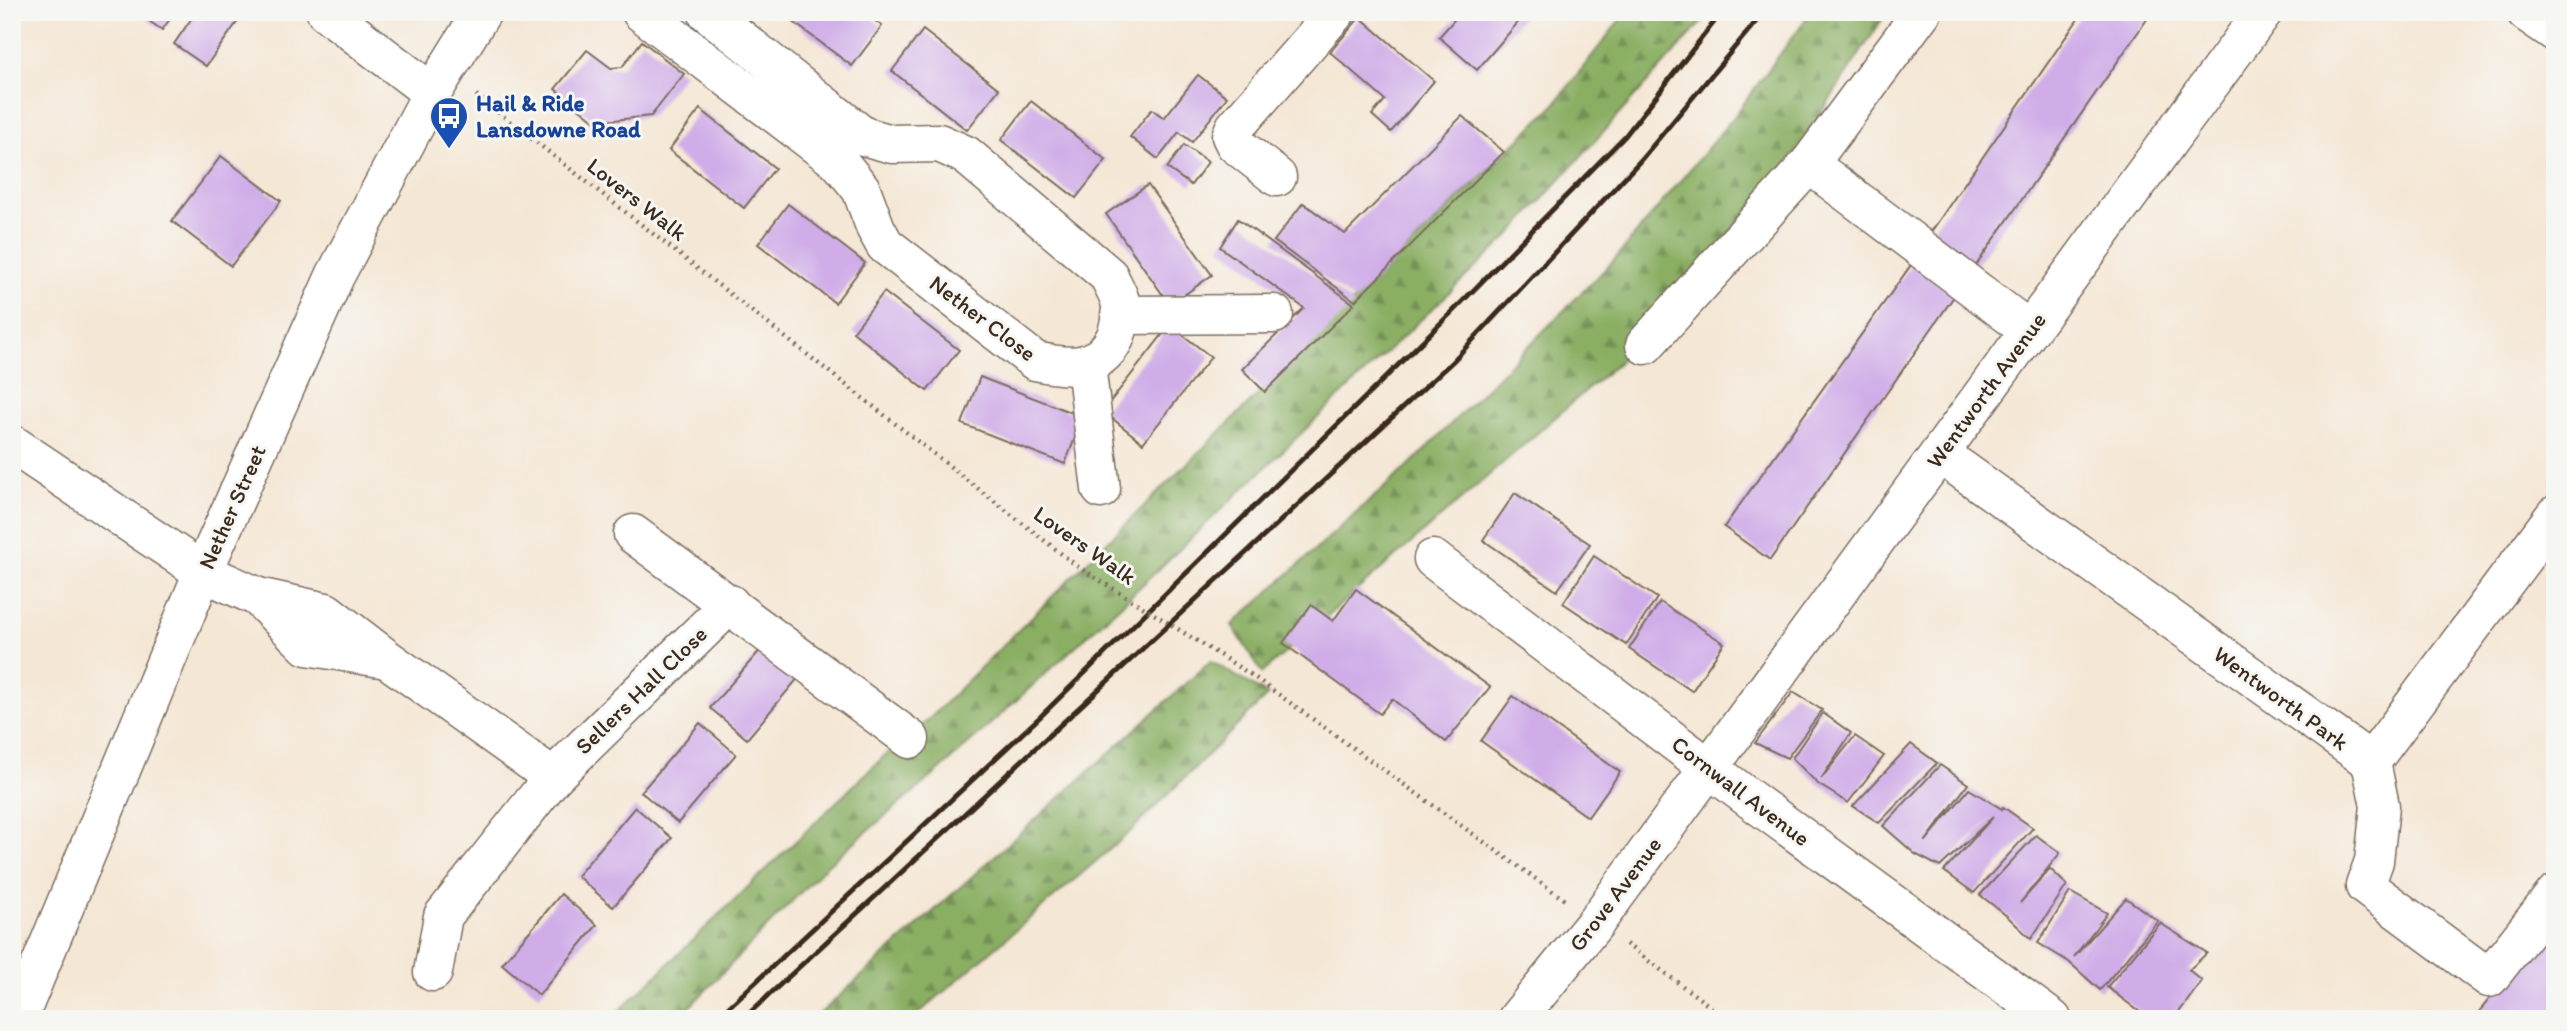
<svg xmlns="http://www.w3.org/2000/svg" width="2567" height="1031" viewBox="0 0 2567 1031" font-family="Itim,sans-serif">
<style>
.forest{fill:url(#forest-firs);stroke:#626c41;stroke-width:2}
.building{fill:#d0ade8}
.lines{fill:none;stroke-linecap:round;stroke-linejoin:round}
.minor-casing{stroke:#7c6c5e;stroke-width:41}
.path{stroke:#7c6c5e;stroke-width:4.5;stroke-dasharray:2 5;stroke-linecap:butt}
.minor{stroke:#fff;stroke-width:38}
.rail{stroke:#3b2a1e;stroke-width:5}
.path-bridge{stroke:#7c6c5e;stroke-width:4.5;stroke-dasharray:2 5;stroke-linecap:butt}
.labels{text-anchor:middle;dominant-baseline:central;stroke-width:6;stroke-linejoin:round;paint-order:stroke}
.transit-label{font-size:23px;font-weight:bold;fill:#164399;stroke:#f6f6f2;text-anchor:start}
.street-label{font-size:23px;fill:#3b2a1e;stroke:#f6f6f2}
</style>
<defs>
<pattern id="forest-firs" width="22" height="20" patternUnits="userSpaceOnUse" patternTransform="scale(1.75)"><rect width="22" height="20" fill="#8aaf64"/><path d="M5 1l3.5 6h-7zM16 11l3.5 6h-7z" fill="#728f52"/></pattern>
</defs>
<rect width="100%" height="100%" fill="#f6f6f2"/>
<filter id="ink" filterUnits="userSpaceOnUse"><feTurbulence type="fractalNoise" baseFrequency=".0143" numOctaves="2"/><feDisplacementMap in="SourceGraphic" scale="14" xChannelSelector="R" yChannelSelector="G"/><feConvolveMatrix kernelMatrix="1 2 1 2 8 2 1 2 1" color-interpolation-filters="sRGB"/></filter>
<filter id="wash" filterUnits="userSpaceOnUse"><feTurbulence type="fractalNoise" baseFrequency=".00686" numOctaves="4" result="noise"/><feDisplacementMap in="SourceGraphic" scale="28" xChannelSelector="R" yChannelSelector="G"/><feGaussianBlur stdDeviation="1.57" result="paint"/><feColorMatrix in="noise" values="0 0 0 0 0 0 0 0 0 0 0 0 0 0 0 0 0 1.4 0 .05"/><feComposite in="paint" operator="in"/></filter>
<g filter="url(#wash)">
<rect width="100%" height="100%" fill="#f5e7d5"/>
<g class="forest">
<path d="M1626,12H1711L1512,233L1124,602L940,770L827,865L678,1019H611L904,737L910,738L1093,556L1554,105Z"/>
<path d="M1811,12H1887L1791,159L1629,353L1262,673L1232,625L1417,458L1615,259L1733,118Z"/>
<path d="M1211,661L1268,695L1130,832L912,1019H814Z"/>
</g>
<g id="blocks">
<g class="building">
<path d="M136,12H175L162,30Z"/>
<path d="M196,12H225L238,21L206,66L174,44Z"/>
<path d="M780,12H864L882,26L852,66Z"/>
<path d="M1461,12H1527L1477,70L1439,37Z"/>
<path d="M2083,12H2152L1968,277L1922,245Z"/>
<path d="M1360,17L1434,81L1391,132L1372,115L1385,100L1330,52Z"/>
<path d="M923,30L999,89L967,130L892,71Z"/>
<path d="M642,41L684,74L651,116L596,122L555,89L587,50L611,68L622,67Z"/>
<path d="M1198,75L1227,97L1192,142L1179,132L1158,159L1130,137L1152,109L1164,118Z"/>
<path d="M1031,101L1106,160L1076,198L1001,140Z"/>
<path d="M700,109L775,168L744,208L669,150Z"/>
<path d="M1462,116L1504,152L1355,301L1274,241L1303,203L1345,234Z"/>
<path d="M1184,145L1208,162L1191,185L1167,168Z"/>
<path d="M221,156L281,201L231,266L172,221Z"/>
<path d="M1148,185L1212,275L1170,305L1106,214Z"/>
<path d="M788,204L865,263L835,303L758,244Z"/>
<path d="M1238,219L1354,304L1265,392L1242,369L1304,308L1220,247Z"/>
<path d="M1911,265L1955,295L1770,560L1724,527Z"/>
<path d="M884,292L959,350L927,391L853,332Z"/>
<path d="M1170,325L1211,357L1143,443L1103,411Z"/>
<path d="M980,377L1083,417L1065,464L962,424Z"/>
<path d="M1515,493L1590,544L1557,591L1483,540Z"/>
<path d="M1594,556L1657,598L1626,645L1563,603Z"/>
<path d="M1356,589L1490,687L1446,742L1392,699L1380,714L1283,643L1311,605L1333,621Z"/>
<path d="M1660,602L1724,643L1692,691L1629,649Z"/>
<path d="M769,640L805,670L747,739L710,708Z"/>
<path d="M1793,692L1822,710L1787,758L1755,743Z"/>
<path d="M1513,696L1620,772L1588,817L1481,741Z"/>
<path d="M1823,713L1851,733L1821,779L1855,736L1884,756L1848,803L1818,784L1792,758Z"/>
<path d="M700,723L736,754L678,823L641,792Z"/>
<path d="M1911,744L1937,763L1879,823L1853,806Z"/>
<path d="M1940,765L1968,784L1925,842L1969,789L2002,809L2003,807L2033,828L1974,893L1944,871L1993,817L1940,867L1915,854L1883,826Z"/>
<path d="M635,807L672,838L613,907L577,876Z"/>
<path d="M2036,835L2060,853L2020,903L2050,869L2067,885L2031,939L2008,917L1980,895Z"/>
<path d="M2070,892L2107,913L2074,957L2126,898L2158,921L2100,990L2069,962L2038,943Z"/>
<path d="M561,894L597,925L539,995L502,964Z"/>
<path d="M2555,919V1019H2473Z"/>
<path d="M2160,923L2207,953L2189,970L2202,981L2174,1019H2149L2107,987Z"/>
</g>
</g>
</g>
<g filter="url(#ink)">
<use href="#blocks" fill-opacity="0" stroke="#7c6c5e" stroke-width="2"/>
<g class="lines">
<defs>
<g id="minor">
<path d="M326,12L432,93"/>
<path d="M641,12L840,163L861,189L876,229L885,245L1035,361C1067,368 1098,372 1115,338C1119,328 1123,312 1120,301C1118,293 1112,284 1109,276L966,155L939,143L892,144L863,136L707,12"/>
<path d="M2526,12L2555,32"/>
<path d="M1809,164L2029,330"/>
<path d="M1277,177L1235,144L1231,136L1235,127L1336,12"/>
<path d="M1120,315L1274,314"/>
<path d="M1645,345L1809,164L1922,12"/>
<path d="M1086,365L1101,489"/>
<path d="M12,444L203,572L258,597L326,612L387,659L553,777L730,604"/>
<path d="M1940,454L2371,762L2555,515"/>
<path d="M633,534L910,739"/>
<path d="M1433,559L1750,799L2052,1019"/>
<path d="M258,597L307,646L381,658"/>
<path d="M2371,762L2380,806L2374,861L2365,886L2489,978L2555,894"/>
<path d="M433,972L443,916L553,777"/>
<path d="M18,1019L203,572L335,276L432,93L482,12"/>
<path d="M1517,1019L1596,922L2263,12"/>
</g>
</defs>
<use href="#minor" class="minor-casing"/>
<g class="path">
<path d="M476,95L1077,566"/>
<path d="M1250,674L1565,900"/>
<path d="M1626,944L1727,1019"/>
</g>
<use href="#minor" class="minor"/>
<g class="rail">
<path d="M716,1019L1041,716L1453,311L1625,136L1722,12"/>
<path d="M743,1019L1453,361L1640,161L1764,12"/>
</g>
<path class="path-bridge" d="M1077,566L1250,674"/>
</g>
</g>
<defs>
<symbol id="bus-pin" viewBox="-11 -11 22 30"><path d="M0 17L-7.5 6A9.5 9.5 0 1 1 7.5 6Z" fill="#1a4fb4" stroke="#f6f6f2"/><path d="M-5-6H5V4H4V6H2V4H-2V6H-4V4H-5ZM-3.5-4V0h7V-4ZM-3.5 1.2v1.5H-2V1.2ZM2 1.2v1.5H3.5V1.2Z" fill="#fff"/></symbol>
</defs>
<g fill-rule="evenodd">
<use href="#bus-pin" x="427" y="94" width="44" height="60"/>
</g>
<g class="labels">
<g class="transit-label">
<text x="476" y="103">Hail &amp; Ride<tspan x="476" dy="26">Lansdowne Road</tspan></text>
</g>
<g class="street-label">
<text transform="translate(637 199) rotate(38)">Lovers Walk</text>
<text transform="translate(983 318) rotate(37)">Nether Close</text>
<text transform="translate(1986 390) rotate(-54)">Wentworth Avenue</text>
<text transform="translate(232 507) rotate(-66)">Nether Street</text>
<text transform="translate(1085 545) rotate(35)">Lovers Walk</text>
<text transform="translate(641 690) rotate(-44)">Sellers Hall Close</text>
<text transform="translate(2281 698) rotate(36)">Wentworth Park</text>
<text transform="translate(1741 791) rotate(37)">Cornwall Avenue</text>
<text transform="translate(1615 894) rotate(-53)">Grove Avenue</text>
</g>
</g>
<rect width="2567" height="1031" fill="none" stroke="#f6f6f2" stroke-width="42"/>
</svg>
